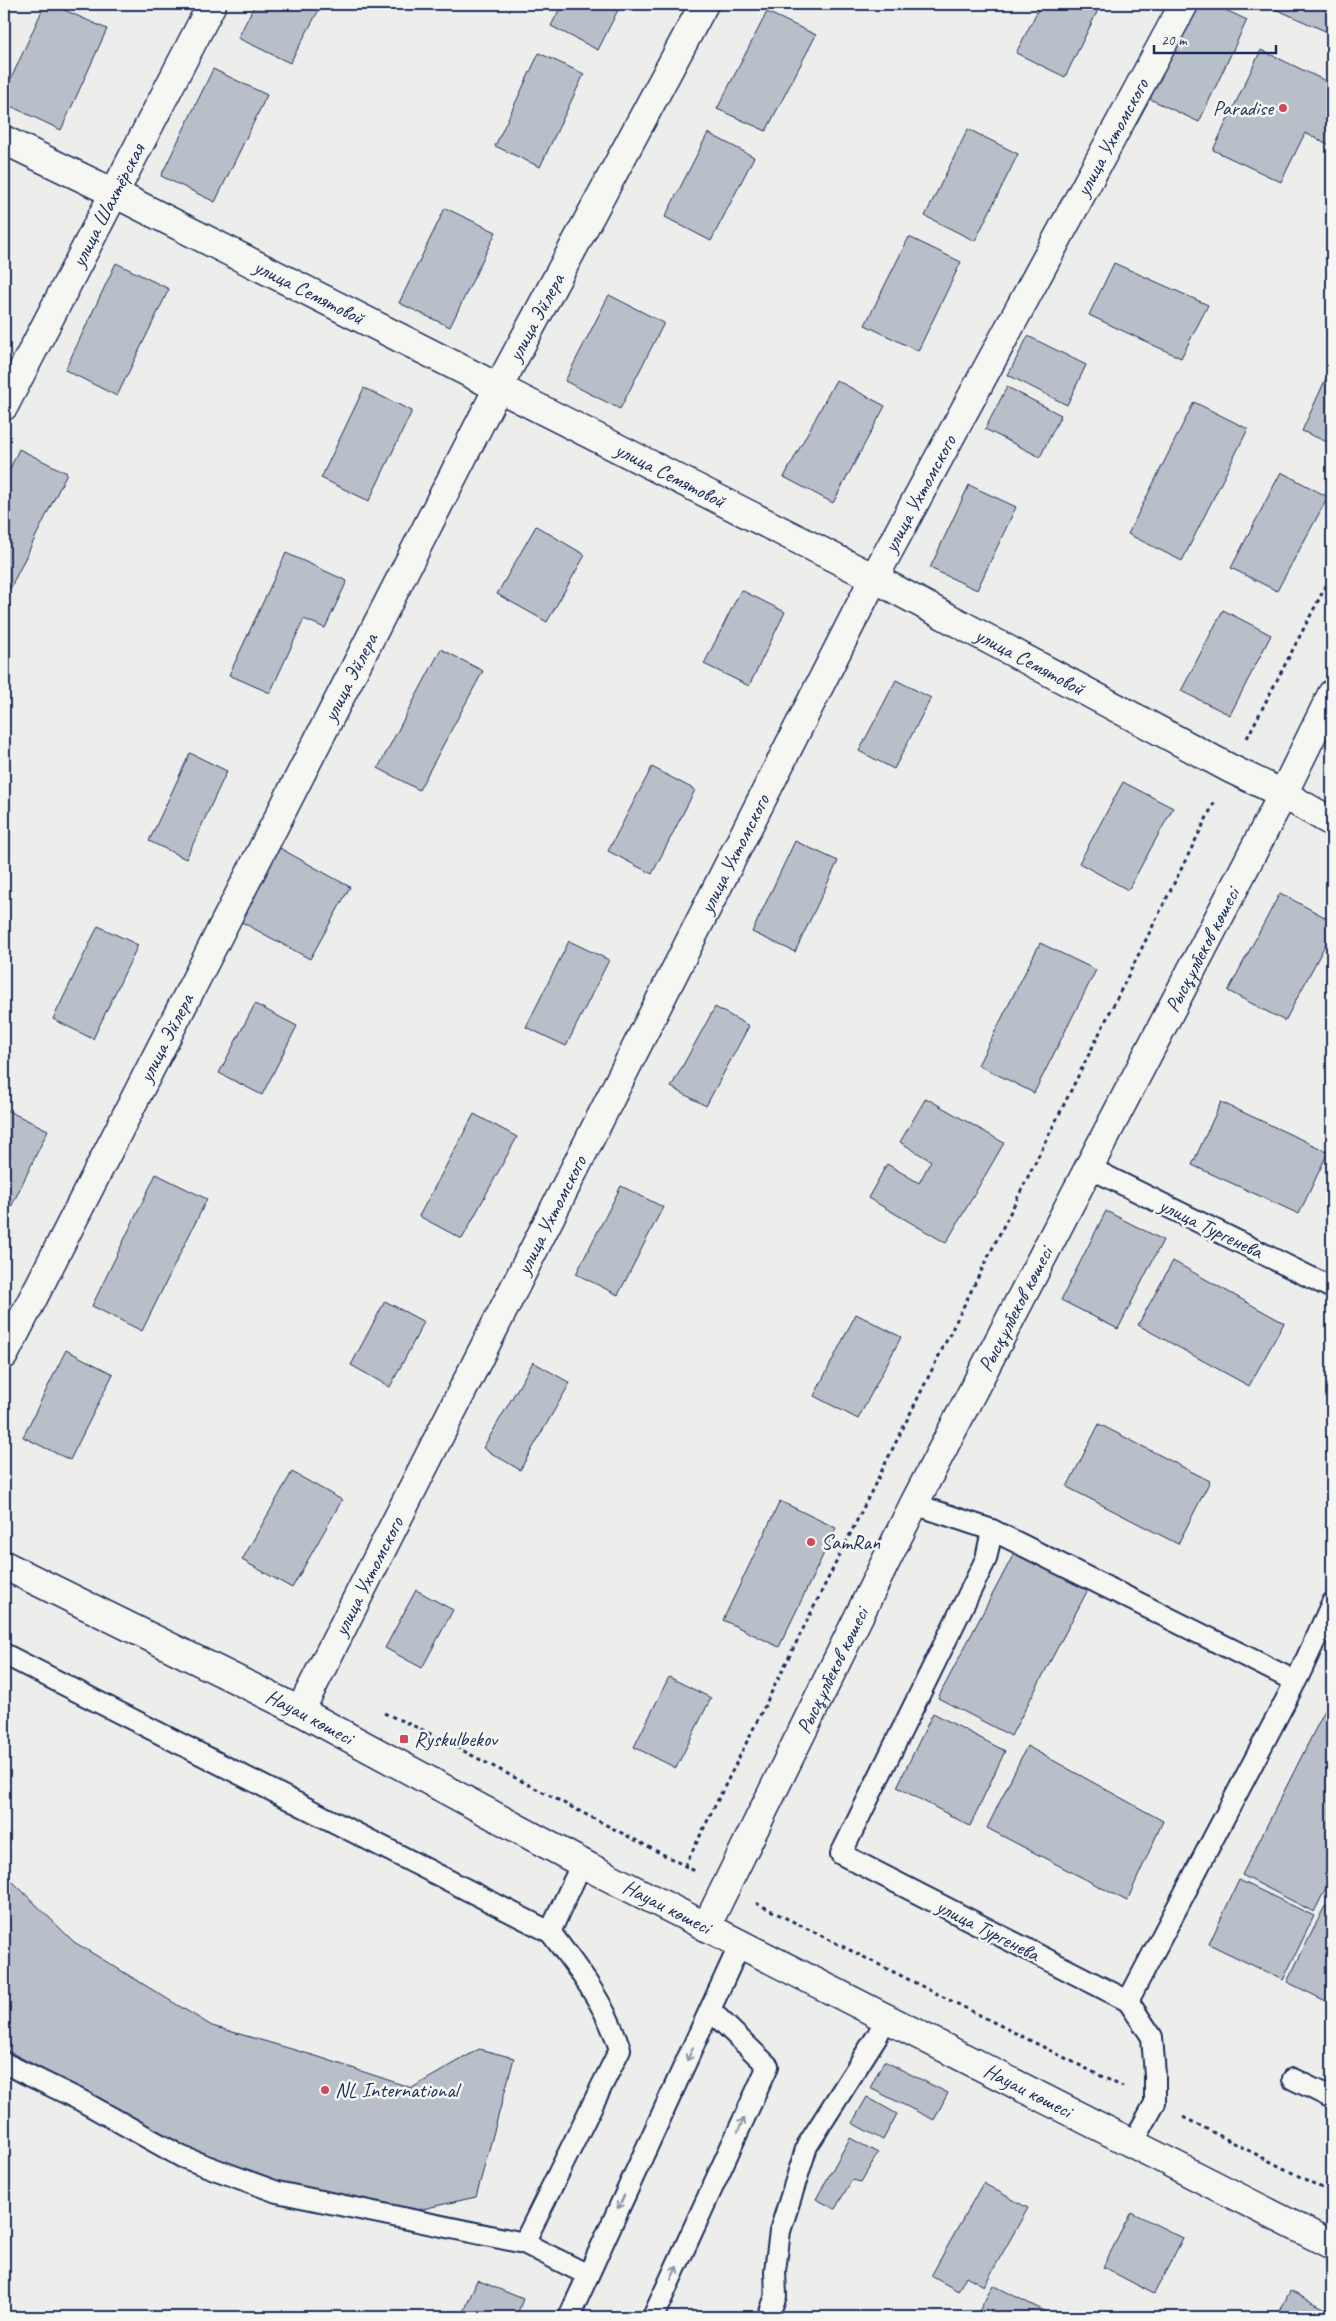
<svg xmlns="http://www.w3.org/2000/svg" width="1336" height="2321" viewBox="0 0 1336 2321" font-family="Caveat,sans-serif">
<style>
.building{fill:#b9bfc8;stroke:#1b2f5e}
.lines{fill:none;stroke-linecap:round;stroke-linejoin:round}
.lane-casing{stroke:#1b2f5e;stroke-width:24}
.street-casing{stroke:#1b2f5e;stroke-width:31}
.secondary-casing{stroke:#1b2f5e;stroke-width:31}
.path{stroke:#1b2f5e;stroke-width:3;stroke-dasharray:4 4;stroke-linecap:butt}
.lane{stroke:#f6f6f2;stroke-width:20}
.street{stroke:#f6f6f2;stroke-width:28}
.secondary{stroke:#f6f6f2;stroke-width:28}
.oneway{stroke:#8892a8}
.poi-dot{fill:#d1495b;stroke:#f6f6f2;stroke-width:2}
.labels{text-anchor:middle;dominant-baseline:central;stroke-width:5;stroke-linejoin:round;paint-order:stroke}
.poi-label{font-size:21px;fill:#1b2f5e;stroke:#f6f6f2;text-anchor:start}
.street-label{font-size:21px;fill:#1b2f5e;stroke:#f6f6f2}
</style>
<rect width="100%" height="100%" fill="#edeeec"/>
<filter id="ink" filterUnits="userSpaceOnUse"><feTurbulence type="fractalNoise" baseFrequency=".02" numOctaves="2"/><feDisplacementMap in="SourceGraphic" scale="10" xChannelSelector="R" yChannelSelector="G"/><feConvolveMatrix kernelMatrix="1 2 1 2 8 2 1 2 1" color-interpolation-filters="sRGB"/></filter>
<g filter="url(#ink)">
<g class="building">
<path d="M45,4H51L107,29L61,130L4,103V94Z"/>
<path d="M255,4H322L290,63L238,38Z"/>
<path d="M562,4H621L598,50L551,26Z"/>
<path d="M1041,4H1101L1065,77L1016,53Z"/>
<path d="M1195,4H1213L1247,20L1199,122L1150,99Z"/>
<path d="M1264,4H1332V34Z"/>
<path d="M767,12L816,35L766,131L717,109Z"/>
<path d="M1261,50L1332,84V146L1305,133L1281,182L1213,150Z"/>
<path d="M539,53L584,74L540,167L495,146Z"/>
<path d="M213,69L267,95L215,202L161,176Z"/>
<path d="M968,129L1018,154L975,241L925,216Z"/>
<path d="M708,133L754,157L711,241L665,217Z"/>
<path d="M445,208L496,232L450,327L399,303Z"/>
<path d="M909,237L961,262L918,351L865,325Z"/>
<path d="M116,263L169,289L117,396L65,370Z"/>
<path d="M1114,263L1208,305L1181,358L1089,315Z"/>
<path d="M609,295L664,323L620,409L565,381Z"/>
<path d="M1028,336L1086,365L1067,405L1008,375Z"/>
<path d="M1332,365V444L1302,431Z"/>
<path d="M836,380L885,406L833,503L784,477Z"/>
<path d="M1007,387L1061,415L1040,457L985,429Z"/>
<path d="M364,388L412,411L369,501L321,478Z"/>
<path d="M1194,402L1248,429L1182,561L1128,534Z"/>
<path d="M19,449L67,473L10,589L4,586V482Z"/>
<path d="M1281,472L1328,497L1277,591L1231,568Z"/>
<path d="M969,485L1016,507L977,590L930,568Z"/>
<path d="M536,526L585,555L547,622L497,594Z"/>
<path d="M286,553L347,581L325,628L304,619L270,693L229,675Z"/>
<path d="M741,590L785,612L749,686L704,664Z"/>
<path d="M1223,610L1271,635L1230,715L1181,691Z"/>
<path d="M441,649L483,671L419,790L378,768Z"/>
<path d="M896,680L931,698L894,769L859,751Z"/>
<path d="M190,753L227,771L186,859L149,841Z"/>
<path d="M652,767L695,790L652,874L608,851Z"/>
<path d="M1123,782L1173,808L1128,890L1079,863Z"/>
<path d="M795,841L838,861L795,952L752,932Z"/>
<path d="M276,846L350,887L310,959L236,919Z"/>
<path d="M1280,893L1332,921V932L1285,1021L1228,991Z"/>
<path d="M98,926L138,945L93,1039L53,1019Z"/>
<path d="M569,941L609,960L566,1046L526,1027Z"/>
<path d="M1040,943L1096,970L1034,1093L978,1065Z"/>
<path d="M255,1004L297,1026L262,1095L219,1073Z"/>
<path d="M715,1007L749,1026L706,1106L671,1087Z"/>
<path d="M926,1098L1004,1143L946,1243L868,1198L887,1164L919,1183L931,1161L900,1142Z"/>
<path d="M1221,1102L1328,1152L1299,1214L1192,1165Z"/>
<path d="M4,1109L48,1130L4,1222Z"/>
<path d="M474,1114L517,1137L462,1239L419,1216Z"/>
<path d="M156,1174L207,1199L142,1331L92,1306Z"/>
<path d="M621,1186L663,1207L618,1295L576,1274Z"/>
<path d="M1106,1211L1163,1240L1118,1329L1061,1300Z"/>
<path d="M1173,1261L1284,1323L1249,1386L1138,1325Z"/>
<path d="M385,1301L424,1322L390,1387L351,1365Z"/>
<path d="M856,1314L901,1337L858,1419L814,1396Z"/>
<path d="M66,1350L113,1374L70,1460L23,1437Z"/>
<path d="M533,1362L570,1383L520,1470L483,1448Z"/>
<path d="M1099,1424L1210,1481L1178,1544L1067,1487Z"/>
<path d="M292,1472L342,1500L292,1588L242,1560Z"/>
<path d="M780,1501L836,1528L779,1647L723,1620Z"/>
<path d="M1019,1544L1092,1582L1011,1736L938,1698Z"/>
<path d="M416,1590L453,1610L422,1668L385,1648Z"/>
<path d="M669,1677L711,1698L676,1768L634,1747Z"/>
<path d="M1332,1696V1876L1314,1912L1242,1875Z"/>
<path d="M933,1713L1005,1751L970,1826L897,1787Z"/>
<path d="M1027,1746L1163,1821L1127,1901L987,1828Z"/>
<path d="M4,1873L74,1942L212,2026L319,2057L412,2088L479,2049L514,2058L476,2197L391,2216L213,2165L89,2093L4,2049Z"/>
<path d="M1239,1880L1314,1916L1283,1980L1209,1944Z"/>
<path d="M1325,1906L1332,1909V2004L1287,1982Z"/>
<path d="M884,2061L948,2093L934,2120L870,2088Z"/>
<path d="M867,2097L897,2114L883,2140L852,2123Z"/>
<path d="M850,2138L878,2153L861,2182L852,2180L835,2209L816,2199Z"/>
<path d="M983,2183L1028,2208L984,2286L966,2276L958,2291L931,2276Z"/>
<path d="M1131,2212L1183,2238L1154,2294L1103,2267Z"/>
<path d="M477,2280L523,2299L516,2317H462Z"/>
<path d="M993,2285L1056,2317H976Z"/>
<path d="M1290,2291L1332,2312V2317H1277Z"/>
</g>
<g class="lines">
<defs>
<g id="lane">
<path d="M1090,1168L1332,1288"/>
<path d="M914,1504L992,1530L986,1559L841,1854L1128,2001L1299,1675L1332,1603"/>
<path d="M992,1530L1295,1681"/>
<path d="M4,1654L550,1932L582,1863"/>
<path d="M1128,2001L1152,2037L1155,2075V2103L1133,2143"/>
<path d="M4,2063L82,2101L182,2157L277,2192L524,2243L620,2049C605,2003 579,1970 550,1932"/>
<path d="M1293,2079L1332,2098"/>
<path d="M524,2243L588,2275"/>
<path d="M569,2317L741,1942"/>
<path d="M653,2317L768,2066L710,2010"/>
<path d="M768,2317L776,2296L775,2271L780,2231L807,2146L877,2036L887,2017"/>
</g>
<g id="street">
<path id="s1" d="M4,140L114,193L874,578L1231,769L1283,794L1332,822"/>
<path id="s2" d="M4,406L212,4"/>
<path id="s3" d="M4,1355L498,388L704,4"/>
<path id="s4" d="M300,1711L874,578L1184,4"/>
</g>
<g id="secondary">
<path id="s5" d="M4,1565L300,1711L589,1867L1332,2245"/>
<path id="s6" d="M706,1927L914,1504L1283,794L1332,694"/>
</g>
</defs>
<use href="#lane" class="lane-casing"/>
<use href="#street" class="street-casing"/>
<use href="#secondary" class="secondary-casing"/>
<g class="path">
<path d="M1247,738L1332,574"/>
<path d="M384,1713L423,1730L695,1871"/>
<path d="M685,1866L1215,801"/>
<path d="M756,1903L1123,2087"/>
<path d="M1183,2117L1332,2193"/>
</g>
<use href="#lane" class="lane"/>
<use href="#street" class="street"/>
<use href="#secondary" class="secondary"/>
</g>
<defs><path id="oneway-shaft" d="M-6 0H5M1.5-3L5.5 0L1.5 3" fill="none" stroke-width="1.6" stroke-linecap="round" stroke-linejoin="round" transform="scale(1.25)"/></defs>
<g class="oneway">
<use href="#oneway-shaft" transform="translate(690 2054) rotate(115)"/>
<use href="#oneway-shaft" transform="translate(741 2125) rotate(-65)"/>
<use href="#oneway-shaft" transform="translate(621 2202) rotate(115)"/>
<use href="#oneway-shaft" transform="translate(674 2273) rotate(-65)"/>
</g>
</g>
<g class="poi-dot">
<circle cx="1283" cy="108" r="5"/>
<circle cx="811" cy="1542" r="5"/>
<rect x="399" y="1734" width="10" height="10" rx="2.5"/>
<circle cx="325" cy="2090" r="5"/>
</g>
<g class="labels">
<g class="poi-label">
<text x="1273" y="108" text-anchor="end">Paradise</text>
<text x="821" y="1542">SamRan</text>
<text x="414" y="1739">Ryskulbekov</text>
<text x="335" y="2090">NL International</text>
</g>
<g class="street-label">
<text stroke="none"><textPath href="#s4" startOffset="1771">улица Ухтомского</textPath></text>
<text stroke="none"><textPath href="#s2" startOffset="226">улица Шахтёрская</textPath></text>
<text stroke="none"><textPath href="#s1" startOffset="341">улица Семятовой</textPath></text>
<text stroke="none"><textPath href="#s3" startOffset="1166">улица Эйлера</textPath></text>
<text stroke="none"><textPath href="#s1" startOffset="746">улица Семятовой</textPath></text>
<text stroke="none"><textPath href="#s4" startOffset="1366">улица Ухтомского</textPath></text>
<text stroke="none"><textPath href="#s1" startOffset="1151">улица Семятовой</textPath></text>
<text stroke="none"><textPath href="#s3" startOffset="761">улица Эйлера</textPath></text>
<text stroke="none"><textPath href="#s4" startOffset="961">улица Ухтомского</textPath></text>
<text stroke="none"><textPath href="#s6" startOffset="1096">Рысқұлбеков көшесі</textPath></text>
<text stroke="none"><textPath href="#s3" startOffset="356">улица Эйлера</textPath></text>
<text stroke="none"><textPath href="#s4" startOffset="556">улица Ухтомского</textPath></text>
<text transform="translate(1211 1228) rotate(26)">улица Тургенева</text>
<text stroke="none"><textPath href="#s6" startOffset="691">Рысқұлбеков көшесі</textPath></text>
<text stroke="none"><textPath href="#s4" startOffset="151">улица Ухтомского</textPath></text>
<text stroke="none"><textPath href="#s6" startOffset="286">Рысқұлбеков көшесі</textPath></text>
<text stroke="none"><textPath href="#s5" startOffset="341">Науаи көшесі</textPath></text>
<text stroke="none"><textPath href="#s5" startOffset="746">Науаи көшесі</textPath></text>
<text transform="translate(988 1930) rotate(27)">улица Тургенева</text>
<text stroke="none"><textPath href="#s5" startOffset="1151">Науаи көшесі</textPath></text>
</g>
</g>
<rect width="1336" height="2321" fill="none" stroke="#f6f6f2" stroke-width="20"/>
<rect x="10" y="10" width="1316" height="2301" fill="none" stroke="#1b2f5e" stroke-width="2" filter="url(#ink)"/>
<path d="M1154 45v8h122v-8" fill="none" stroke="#1b2f5e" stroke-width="2.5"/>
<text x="1161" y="45" font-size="15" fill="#1b2f5e" stroke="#f6f6f2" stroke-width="4" paint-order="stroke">20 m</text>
</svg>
